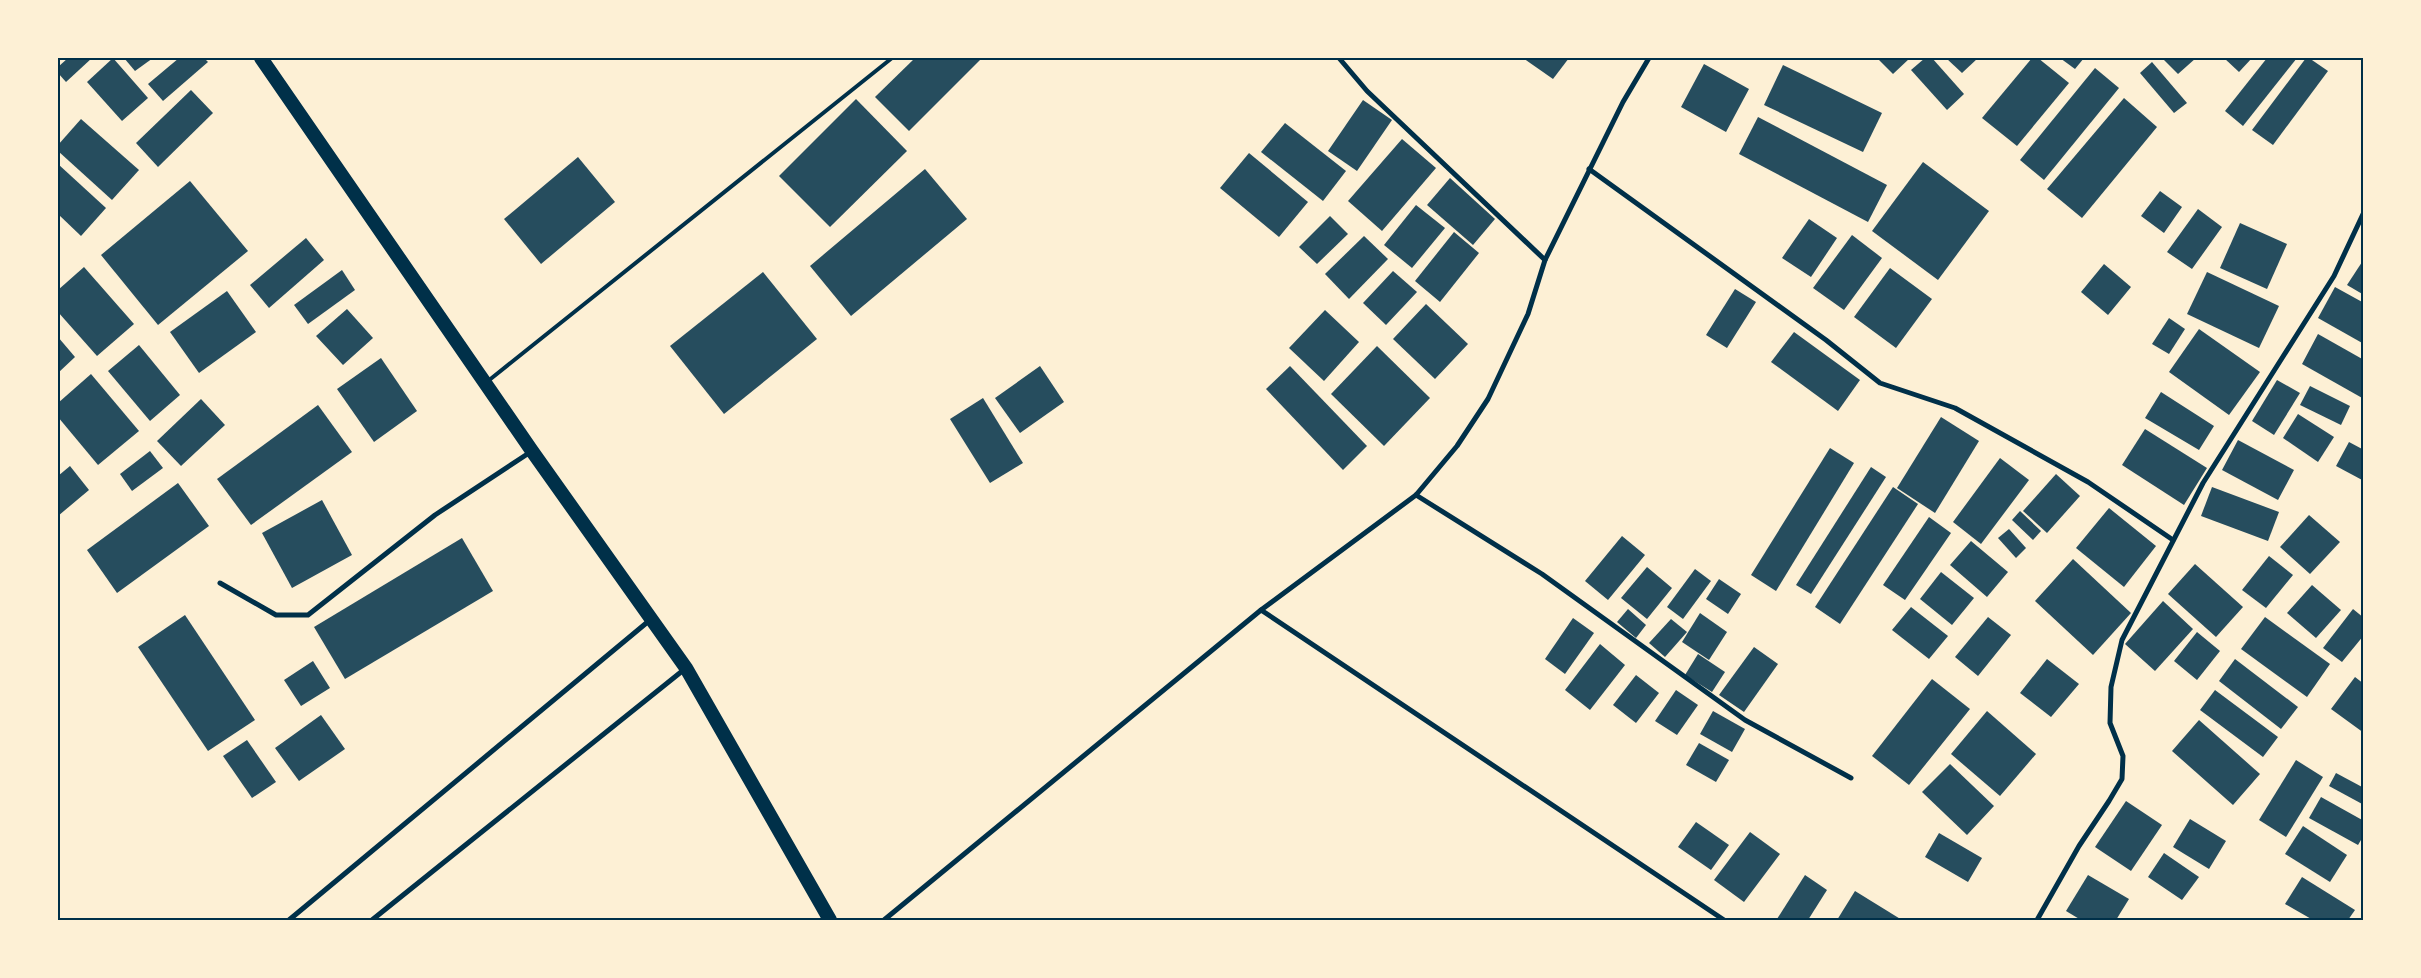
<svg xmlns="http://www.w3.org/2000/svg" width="2421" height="978" viewBox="0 0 2421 978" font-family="'Libre Baskerville',serif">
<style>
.building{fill:#264d5e}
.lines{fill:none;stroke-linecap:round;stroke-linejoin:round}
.service{stroke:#003049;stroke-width:4}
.minor{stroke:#003049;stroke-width:5}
.trunk{stroke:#003049;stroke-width:14}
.neatline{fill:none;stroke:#003049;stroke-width:2}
</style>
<rect width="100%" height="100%" fill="#fdf0d5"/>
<g class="building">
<path d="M68,58H92L66,82L58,73V67Z"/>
<path d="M113,58L148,98L122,121L87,82Z"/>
<path d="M124,58H153L135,71Z"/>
<path d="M179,58H204L208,62L163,101L148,84Z"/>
<path d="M915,58H982L909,131L875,97Z"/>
<path d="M1523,58H1569L1553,79Z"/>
<path d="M1877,58H1910L1893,74Z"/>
<path d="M1925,58H1932L1964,94L1947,110L1911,70Z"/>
<path d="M1946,58H1978L1962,73Z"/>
<path d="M2032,58H2038L2069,83L2017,146L1982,118Z"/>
<path d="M2060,58H2084L2075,69Z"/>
<path d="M2162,58H2196L2178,74Z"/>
<path d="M2224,58H2252L2239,72Z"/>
<path d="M2267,58H2297L2243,126L2225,111Z"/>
<path d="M2306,58H2309L2328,71L2273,145L2252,130Z"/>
<path d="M2152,62L2187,103L2174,113L2140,73Z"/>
<path d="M1704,64L1749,89L1726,132L1681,107Z"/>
<path d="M1783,65L1882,113L1863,152L1764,105Z"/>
<path d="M2095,68L2119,88L2044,180L2020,160Z"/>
<path d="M191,90L213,113L158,167L136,143Z"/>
<path d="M2124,98L2157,127L2082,218L2047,189Z"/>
<path d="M856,99L907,151L830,227L779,176Z"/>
<path d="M1363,100L1392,120L1357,171L1328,151Z"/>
<path d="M1758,117L1887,185L1868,222L1739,154Z"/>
<path d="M81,119L139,170L112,200L58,151V145Z"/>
<path d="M1285,123L1346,171L1323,201L1261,152Z"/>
<path d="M1402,139L1436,168L1382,231L1348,201Z"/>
<path d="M1249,153L1308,202L1279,237L1220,188Z"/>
<path d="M578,157L615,202L541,264L504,219Z"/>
<path d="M1923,162L1989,211L1938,280L1872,231Z"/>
<path d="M58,164L106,208L81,236L58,214Z"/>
<path d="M925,169L967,219L851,316L810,266Z"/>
<path d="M1450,178L1495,219L1473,245L1427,205Z"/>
<path d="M190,181L248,251L158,325L101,255Z"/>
<path d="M2160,191L2182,207L2164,233L2141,216Z"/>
<path d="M1416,205L1445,228L1412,268L1384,245Z"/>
<path d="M2198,209L2222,227L2192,269L2167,252Z"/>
<path d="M1330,216L1348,234L1317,264L1299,247Z"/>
<path d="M1809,219L1837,238L1811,277L1782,258Z"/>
<path d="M2240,223L2287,244L2267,289L2220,268Z"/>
<path d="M1454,232L1479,253L1440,302L1415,281Z"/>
<path d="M1852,235L1882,258L1844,310L1813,288Z"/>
<path d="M1364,236L1388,259L1349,299L1325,274Z"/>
<path d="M306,238L324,260L269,308L250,285Z"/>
<path d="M2364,259V295L2347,285Z"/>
<path d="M2104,264L2131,287L2108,315L2081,292Z"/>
<path d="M84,267L134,324L97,356L58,312V290Z"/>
<path d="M1890,268L1932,299L1896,348L1854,317Z"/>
<path d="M342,270L355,290L308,324L294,305Z"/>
<path d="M1393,271L1417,292L1386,325L1363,303Z"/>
<path d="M763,272L817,339L724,414L670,346Z"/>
<path d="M2207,272L2279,306L2259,348L2187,314Z"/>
<path d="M2335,287L2364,303V344L2318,318Z"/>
<path d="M1735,289L1756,302L1727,348L1706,335Z"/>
<path d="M227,291L256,332L199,373L170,332Z"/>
<path d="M1426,304L1468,344L1435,379L1393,339Z"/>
<path d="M347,309L373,338L343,365L316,336Z"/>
<path d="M1325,310L1359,342L1324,381L1289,348Z"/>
<path d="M2169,318L2185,329L2169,354L2152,344Z"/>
<path d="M2199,329L2260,372L2229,415L2169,372Z"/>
<path d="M1794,332L1860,380L1838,411L1771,362Z"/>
<path d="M2318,334L2364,360V399L2302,364Z"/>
<path d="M58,337L75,357L58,373Z"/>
<path d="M139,345L180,395L150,421L108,371Z"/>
<path d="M1377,346L1430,398L1384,446L1331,394Z"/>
<path d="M381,358L417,411L374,442L337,389Z"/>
<path d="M1040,366L1064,402L1020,433L995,398Z"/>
<path d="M1290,366L1367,446L1343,470L1266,389Z"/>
<path d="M91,374L139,431L98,465L58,417V403Z"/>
<path d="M2277,380L2300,393L2274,435L2252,421Z"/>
<path d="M2310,386L2350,406L2341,425L2300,405Z"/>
<path d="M2161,392L2214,426L2199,450L2145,418Z"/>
<path d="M983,398L1023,463L990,483L950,419Z"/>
<path d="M201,399L225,425L181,466L157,441Z"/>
<path d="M318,405L352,452L251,525L217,479Z"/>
<path d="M2298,414L2334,437L2318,462L2283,438Z"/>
<path d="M1941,417L1979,441L1935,513L1897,488Z"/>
<path d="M2145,429L2207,468L2184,505L2122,465Z"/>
<path d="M2238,440L2294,470L2278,500L2222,470Z"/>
<path d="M2349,442L2364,450V481L2336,466Z"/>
<path d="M1830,448L1854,463L1776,591L1751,575Z"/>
<path d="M150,451L163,468L132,491L120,474Z"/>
<path d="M2000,458L2029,480L1981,544L1953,522Z"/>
<path d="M70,466L89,490L58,516V476Z"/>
<path d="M1871,467L1886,477L1811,594L1796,585Z"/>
<path d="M2056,474L2080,496L2047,533L2023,511Z"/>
<path d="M178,483L209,526L117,593L87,550Z"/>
<path d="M1893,487L1918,504L1840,624L1815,607Z"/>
<path d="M2212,487L2279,512L2268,541L2201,516Z"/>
<path d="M322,500L352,555L292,588L262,533Z"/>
<path d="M2109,508L2156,546L2124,587L2076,548Z"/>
<path d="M2020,511L2041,531L2033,540L2012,520Z"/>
<path d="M2309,515L2340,542L2310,574L2280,547Z"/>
<path d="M1929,517L1951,533L1905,600L1883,585Z"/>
<path d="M2009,529L2026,548L2016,558L1998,538Z"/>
<path d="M1622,536L1645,555L1608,600L1585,581Z"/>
<path d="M462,538L493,591L345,679L314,627Z"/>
<path d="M1971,541L2008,572L1987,597L1950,565Z"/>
<path d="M2269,556L2293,575L2266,608L2242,590Z"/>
<path d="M2073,559L2131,613L2093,655L2035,601Z"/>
<path d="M2195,564L2243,607L2216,637L2168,594Z"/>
<path d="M1647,567L1672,588L1647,619L1621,598Z"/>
<path d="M1695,569L1711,581L1683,619L1667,607Z"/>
<path d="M1941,572L1974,598L1952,625L1920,599Z"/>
<path d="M1719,579L1741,594L1728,614L1706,599Z"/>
<path d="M2312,585L2341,610L2316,638L2287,613Z"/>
<path d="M2163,601L2193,629L2155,671L2125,644Z"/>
<path d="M1911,607L1948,636L1929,659L1892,630Z"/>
<path d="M1628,609L1646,625L1636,638L1617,622Z"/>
<path d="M2353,609L2364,618V635L2342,662L2323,648Z"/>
<path d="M1700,613L1727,632L1709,660L1682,642Z"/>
<path d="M185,615L255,720L208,751L138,647Z"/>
<path d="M1988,617L2011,635L1978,676L1955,657Z"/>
<path d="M2265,617L2330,664L2307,697L2241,649Z"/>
<path d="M1573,618L1594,633L1565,674L1545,659Z"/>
<path d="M1671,619L1687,632L1665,657L1649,643Z"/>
<path d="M2197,632L2220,651L2197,680L2174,661Z"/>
<path d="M1600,644L1625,665L1590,710L1565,690Z"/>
<path d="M1754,647L1778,664L1744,712L1719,695Z"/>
<path d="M1698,654L1725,672L1712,692L1685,675Z"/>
<path d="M2047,659L2079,684L2051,717L2020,693Z"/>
<path d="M2235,659L2298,707L2281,729L2219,681Z"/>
<path d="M313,661L330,688L301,706L284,680Z"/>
<path d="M1636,675L1659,693L1636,723L1613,705Z"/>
<path d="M2355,677L2364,684V733L2331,709Z"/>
<path d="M1932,679L1970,709L1909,785L1872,756Z"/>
<path d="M1676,690L1698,705L1677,735L1655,721Z"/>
<path d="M2215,690L2278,737L2263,757L2200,710Z"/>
<path d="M1713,711L1745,729L1732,752L1700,734Z"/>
<path d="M1987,711L2036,754L2000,796L1951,754Z"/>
<path d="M321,715L345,749L299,781L275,748Z"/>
<path d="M2199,720L2260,774L2233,805L2172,751Z"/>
<path d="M247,740L276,782L252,798L223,756Z"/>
<path d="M1699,743L1729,760L1716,782L1686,765Z"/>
<path d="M2296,760L2323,777L2286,837L2259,820Z"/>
<path d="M1950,764L1994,806L1967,835L1922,792Z"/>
<path d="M2336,773L2364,788V805L2329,786Z"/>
<path d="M2321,797L2364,821V835L2358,845L2309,818Z"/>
<path d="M2126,801L2162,825L2131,871L2095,847Z"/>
<path d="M2190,819L2226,841L2209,869L2173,847Z"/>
<path d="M1696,822L1729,845L1711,870L1678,847Z"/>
<path d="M2303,826L2347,855L2330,882L2285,854Z"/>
<path d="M1750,832L1780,854L1744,902L1714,880Z"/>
<path d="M1939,833L1982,858L1968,882L1925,857Z"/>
<path d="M2164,853L2199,877L2182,900L2148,877Z"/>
<path d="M1805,875L1827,890L1808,920H1779L1777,919Z"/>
<path d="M2088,875L2129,899L2116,920H2081L2066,911Z"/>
<path d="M2302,877L2355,910L2348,920H2313L2285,904Z"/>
<path d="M1855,891L1902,920H1837Z"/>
</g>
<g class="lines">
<path class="service" d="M488,381L892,58"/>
<g class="minor">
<path d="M1339,58L1367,91L1545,260"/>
<path d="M1589,169L1826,340L1880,383L1955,408L2088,482L2173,540"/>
<path d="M1416,495L1542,574L1745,720L1851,778"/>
<path d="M220,583L276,615H308L435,515L532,451"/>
<path d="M1261,610L1416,495L1457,446L1488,399L1528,314L1545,260L1623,102L1649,58"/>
<path d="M289,920L650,620"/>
<path d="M372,920L686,668"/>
<path d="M884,920L1261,610L1724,920"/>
<path d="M2037,920L2079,846L2109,801L2122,779L2123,756L2110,723L2111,687L2122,640L2203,483L2334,276L2364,212"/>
</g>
<path class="trunk" d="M261,58L532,451L686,668L830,920"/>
</g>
<rect width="2421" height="978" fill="none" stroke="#fdf0d5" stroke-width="118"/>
<rect x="59" y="59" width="2303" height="860" class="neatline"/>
</svg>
